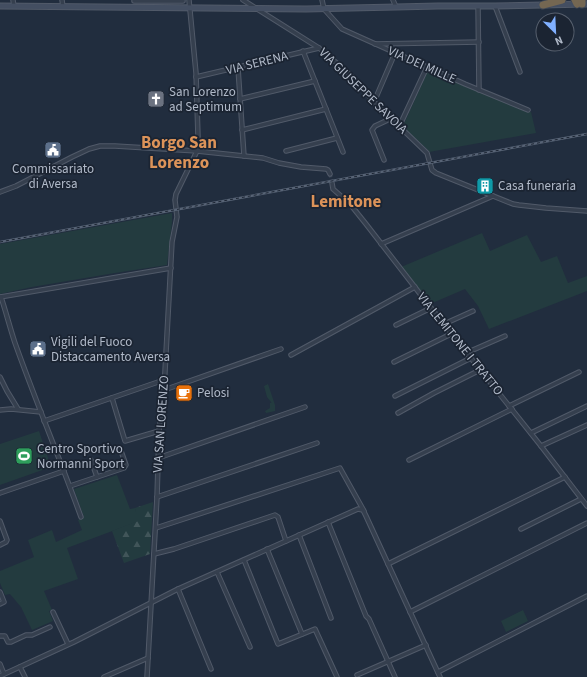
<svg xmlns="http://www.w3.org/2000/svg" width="587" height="677" viewBox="0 0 587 677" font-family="'Source Sans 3',sans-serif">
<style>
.green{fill:#233b3f}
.forest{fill:url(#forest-firs)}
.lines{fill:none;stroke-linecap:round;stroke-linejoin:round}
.street-tunnel{stroke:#374253;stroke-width:3.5;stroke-dasharray:3.5 2;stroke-linecap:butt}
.street-casing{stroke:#515a69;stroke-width:5.5}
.secondary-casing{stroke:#515a69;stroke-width:7}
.highway-casing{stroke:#3e4755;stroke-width:9}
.street{stroke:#353f4e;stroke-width:3.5}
.secondary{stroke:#434e61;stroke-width:5}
.highway{stroke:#746752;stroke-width:7}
.rail-casing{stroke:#576375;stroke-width:2.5}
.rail{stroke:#1b2432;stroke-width:1;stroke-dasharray:3;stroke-linecap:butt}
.labels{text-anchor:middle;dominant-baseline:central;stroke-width:3.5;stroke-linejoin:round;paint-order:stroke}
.street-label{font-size:13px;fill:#b1bac9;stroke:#1b2432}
.poi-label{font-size:13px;fill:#b1bac9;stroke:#1b2432;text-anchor:start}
.district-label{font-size:17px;font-weight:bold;fill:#dc9359;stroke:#1b2432}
</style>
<defs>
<pattern id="forest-firs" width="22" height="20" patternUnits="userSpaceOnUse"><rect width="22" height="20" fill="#233b3f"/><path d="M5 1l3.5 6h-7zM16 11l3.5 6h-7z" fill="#415559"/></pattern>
</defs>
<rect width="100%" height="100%" fill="#212d3e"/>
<g class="green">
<path d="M430,70L497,99L531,112L536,133L429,152L426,148L405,129L403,126L428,71Z"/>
<path d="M172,213V222L167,265L115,273L32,287L0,294V244Z"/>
<path d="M482,233L490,251L527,235L541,262L557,256L568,283L587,276V291L489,329L478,306L465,289L430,304L401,267Z"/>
<path d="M268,384L275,405V411L266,413L265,411L270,408V403L272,402H271L267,397L264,386Z"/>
<path d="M39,431L51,467L0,485V444Z"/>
<path d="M117,475L130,509L135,508L139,521L67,548L78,579L44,591L52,610L49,611L53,621L32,630L21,607L10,594L5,595L0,583V571L34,557L28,540L52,530L56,542L82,530L78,520L84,517L74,489Z"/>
<path d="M523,610L528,621L506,632L501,621Z"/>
</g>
<path class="forest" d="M153,502L150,554L124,563L112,531L138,521L135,508Z"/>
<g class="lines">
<path class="street-tunnel" d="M330,174L332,183"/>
<defs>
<g id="street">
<path d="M13,0L14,6"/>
<path d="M62,0L63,7"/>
<path d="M243,0L319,48L345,70L359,84L374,102L427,153L432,170L436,173L513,204L519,205L546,208L587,211"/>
<path d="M322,0L324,9L342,29L465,84L528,110"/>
<path d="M393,0L396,7"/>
<path d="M134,1H183"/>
<path d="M478,6L479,90"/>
<path d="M495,6L520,72"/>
<path d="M375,44L479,42"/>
<path d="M303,51L343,152"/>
<path d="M238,68L244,156"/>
<path d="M196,77L319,48"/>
<path d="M240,99L315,81"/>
<path d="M374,102L395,53"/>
<path d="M399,127L427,67"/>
<path d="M242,130L326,109"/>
<path d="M286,151L337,138"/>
<path d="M384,160L372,130L375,126L390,119"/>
<path d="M332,183L333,189L350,204L366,224L431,308L541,446L587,506"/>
<path d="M0,192L16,186L72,157L89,149L100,146H115L197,151L263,158L279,163L301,167L326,169L328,170L330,174"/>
<path d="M381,244L493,196"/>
<path d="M0,297L171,268"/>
<path d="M1,297C6,312 10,328 15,343C36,402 60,459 81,517"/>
<path d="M444,324L473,311"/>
<path d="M396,325L431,308"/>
<path d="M466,353L505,336"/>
<path d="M291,355L415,287"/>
<path d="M394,362L451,334"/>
<path d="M0,377L7,391L18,409"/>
<path d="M164,390L281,349"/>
<path d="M395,396L471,358"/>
<path d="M112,398L125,441L159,431"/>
<path d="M509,406L579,372"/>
<path d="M0,410L11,409L41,412"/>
<path d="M398,413L434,393L480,370"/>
<path d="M44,421L164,380"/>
<path d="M531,433L587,406"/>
<path d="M541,446L587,425"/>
<path d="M158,458L305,407"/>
<path d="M91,460L97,477"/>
<path d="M409,460L512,409"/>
<path d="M70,486L124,468L126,465L121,451"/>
<path d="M0,493L64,471"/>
<path d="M157,497L317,443"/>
<path d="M0,521L7,540L6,542L0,545"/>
<path d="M328,522L366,616L369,619L395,677"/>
<path d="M156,528L340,468L364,511"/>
<path d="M521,529L581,499"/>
<path d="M299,535L331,618"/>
<path d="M267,549L302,634"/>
<path d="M154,554L174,549L275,515L278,517L286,541"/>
<path d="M244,560L278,644L315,629L337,677"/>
<path d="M388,564L565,477"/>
<path d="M217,572L250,647"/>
<path d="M178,589L211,669"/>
<path d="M0,592L4,602L0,604"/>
<path d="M53,612L68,644"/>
<path d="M410,612L587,523"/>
<path d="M0,636H5L8,642H11L26,635H32L50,627"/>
<path d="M0,664L4,674"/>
<path d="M20,667L25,677"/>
<path d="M438,672L587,596"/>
<path d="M357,675L426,645"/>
<path d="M0,676L74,642L178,589L358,509L363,510L366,516L440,677"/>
<path d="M104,677L148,658"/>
<path d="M147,677L157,497L159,431L164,390L172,242L177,217L175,200L176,194L197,151L198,137L196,73L189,0"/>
</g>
<path id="secondary" d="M0,6L306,9L396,7L438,6H495L587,4"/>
<g id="highway">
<path d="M575,0L577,4"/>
<path d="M582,4V0"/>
<path d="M543,5L562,0"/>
</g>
</defs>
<use href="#street" class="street-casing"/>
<use href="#secondary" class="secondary-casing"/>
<use href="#highway" class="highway-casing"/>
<use href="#street" class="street"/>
<use href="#secondary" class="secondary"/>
<use href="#highway" class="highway"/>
<defs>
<path id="rail" d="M0,242L587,134"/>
</defs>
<use href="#rail" class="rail-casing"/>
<use href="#rail" class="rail"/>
</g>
<defs>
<symbol id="church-square" viewBox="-11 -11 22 22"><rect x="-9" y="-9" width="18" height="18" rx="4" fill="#6b7280" stroke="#1b2432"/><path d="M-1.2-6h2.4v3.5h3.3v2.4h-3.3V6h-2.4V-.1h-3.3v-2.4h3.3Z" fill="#fff"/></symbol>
<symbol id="civic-square" viewBox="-11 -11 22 22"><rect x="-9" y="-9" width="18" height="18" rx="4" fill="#5c6f8a" stroke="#1b2432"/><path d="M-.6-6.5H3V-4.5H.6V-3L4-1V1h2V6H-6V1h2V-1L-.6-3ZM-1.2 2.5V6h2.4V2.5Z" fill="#fff"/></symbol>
<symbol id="building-square" viewBox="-11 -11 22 22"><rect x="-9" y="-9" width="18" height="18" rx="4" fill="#0f9aa8" stroke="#1b2432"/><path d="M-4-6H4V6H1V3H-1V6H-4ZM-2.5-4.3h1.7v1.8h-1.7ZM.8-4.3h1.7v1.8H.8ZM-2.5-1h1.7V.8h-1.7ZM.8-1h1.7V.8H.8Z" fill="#fff"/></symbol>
<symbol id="cafe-square" viewBox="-11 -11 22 22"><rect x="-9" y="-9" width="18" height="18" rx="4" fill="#e8710a" stroke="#1b2432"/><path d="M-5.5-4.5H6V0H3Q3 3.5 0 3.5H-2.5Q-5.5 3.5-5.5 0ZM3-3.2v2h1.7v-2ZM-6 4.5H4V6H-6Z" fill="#fff"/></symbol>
<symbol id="stadium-square" viewBox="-11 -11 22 22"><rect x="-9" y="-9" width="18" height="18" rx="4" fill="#2e9e5b" stroke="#1b2432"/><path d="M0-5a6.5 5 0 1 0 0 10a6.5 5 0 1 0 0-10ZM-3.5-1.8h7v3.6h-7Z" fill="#fff"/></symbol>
</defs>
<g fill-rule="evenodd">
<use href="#church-square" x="146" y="89" width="20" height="20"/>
<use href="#civic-square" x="43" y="140" width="20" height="20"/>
<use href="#building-square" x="475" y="176" width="20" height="20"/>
<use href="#civic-square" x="28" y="339" width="20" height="20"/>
<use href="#cafe-square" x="174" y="383" width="20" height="20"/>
<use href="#stadium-square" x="14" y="446" width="20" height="20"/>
</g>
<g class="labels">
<g class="street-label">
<text transform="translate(257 63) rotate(-14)">VIA SERENA</text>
<text transform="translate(422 65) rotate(24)">VIA DEI MILLE</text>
<text transform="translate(363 91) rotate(44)">VIA GIUSEPPE SAVOIA</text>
<text transform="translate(460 344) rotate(51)">VIA LEMITONE I TRATTO</text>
<text transform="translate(161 424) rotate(-86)">VIA SAN LORENZO</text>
</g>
<g class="poi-label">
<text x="169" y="92">San Lorenzo<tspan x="169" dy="15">ad Septimum</tspan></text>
<text x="53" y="169" text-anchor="middle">Commissariato<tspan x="53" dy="15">di Aversa</tspan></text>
<text x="498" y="186">Casa funeraria</text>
<text x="51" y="342">Vigili del Fuoco<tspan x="51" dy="15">Distaccamento Aversa</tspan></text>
<text x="197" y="393">Pelosi</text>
<text x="37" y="449">Centro Sportivo<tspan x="37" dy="15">Normanni Sport</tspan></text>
</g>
<g class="district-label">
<text x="179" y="143">Borgo San<tspan x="179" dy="20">Lorenzo</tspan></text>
<text x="346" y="202">Lemitone</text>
</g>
</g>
<g transform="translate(555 32) rotate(156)"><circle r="19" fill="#1b2432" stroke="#57606e"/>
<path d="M0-3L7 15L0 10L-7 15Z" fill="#80b0ff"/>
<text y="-6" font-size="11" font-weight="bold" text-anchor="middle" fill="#b1bac9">N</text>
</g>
</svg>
